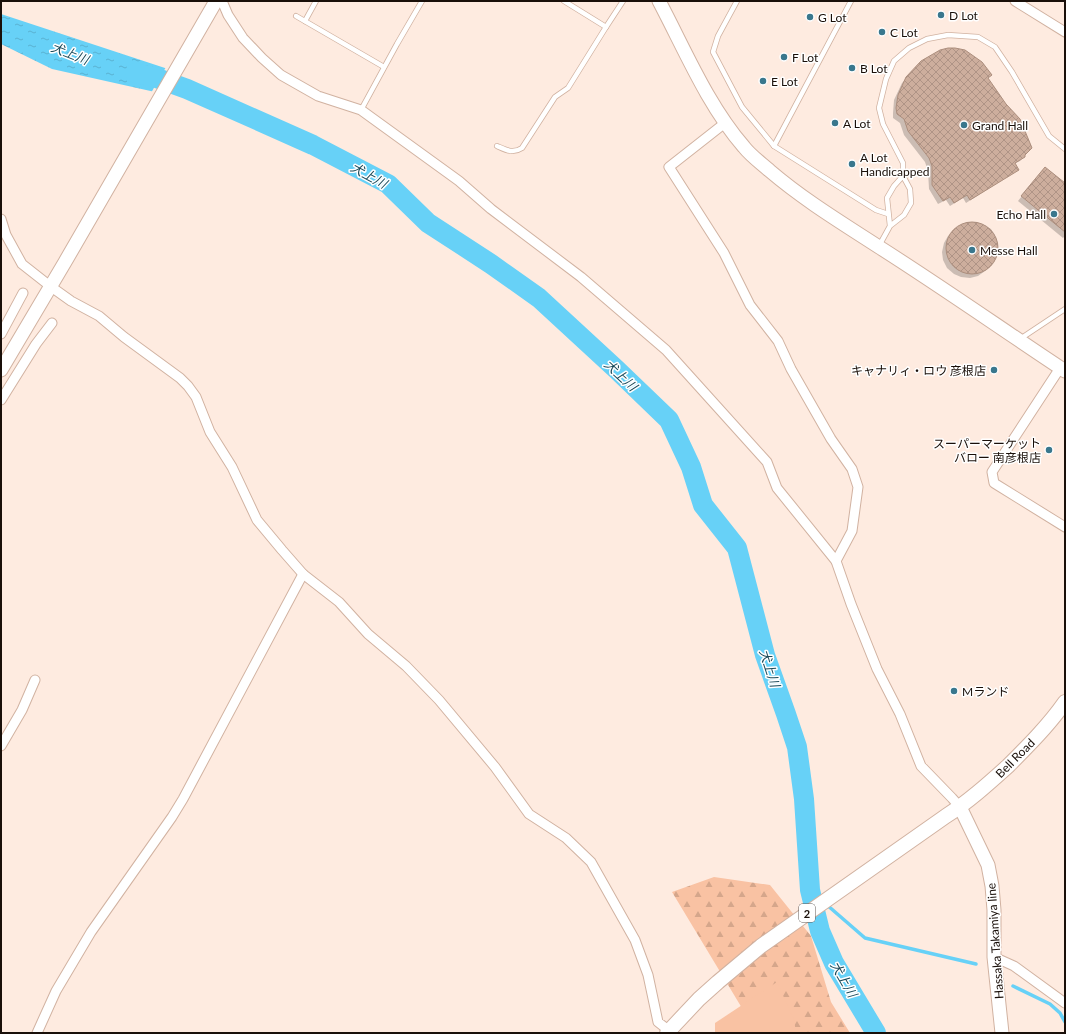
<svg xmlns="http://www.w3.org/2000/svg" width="1066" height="1034" viewBox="0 0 1066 1034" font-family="Lato,'Noto Sans JP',sans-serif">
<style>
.forest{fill:url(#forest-firs)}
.green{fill:#f9c2a3}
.water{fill:url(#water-ripples)}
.pier{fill:#feebe0}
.shadow{fill:#0003}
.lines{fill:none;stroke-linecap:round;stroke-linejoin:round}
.stream{stroke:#67d1f7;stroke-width:3.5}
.river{stroke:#67d1f7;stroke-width:20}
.building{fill:url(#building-cross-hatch);stroke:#ac8e7d}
.lane-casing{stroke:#d1b2a1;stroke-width:6}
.street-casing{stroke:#d1b2a1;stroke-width:11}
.secondary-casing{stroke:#d1b2a1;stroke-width:15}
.primary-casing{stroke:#d1b2a1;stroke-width:16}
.lane{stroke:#fff;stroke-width:4.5}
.street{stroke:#fff;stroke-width:9}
.secondary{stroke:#fff;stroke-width:13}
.primary{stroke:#fff;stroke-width:14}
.poi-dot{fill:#39778d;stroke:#fff;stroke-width:1.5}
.labels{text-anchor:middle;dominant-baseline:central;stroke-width:3;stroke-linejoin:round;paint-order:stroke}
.shield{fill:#fff;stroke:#5e5753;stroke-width:1}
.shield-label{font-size:11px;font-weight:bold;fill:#190f09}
.poi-label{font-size:12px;fill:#190f09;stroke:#fff;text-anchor:start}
.street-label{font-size:12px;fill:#190f09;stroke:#fff}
.water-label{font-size:13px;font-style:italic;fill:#1b4a59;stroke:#fff}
</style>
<defs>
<pattern id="forest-firs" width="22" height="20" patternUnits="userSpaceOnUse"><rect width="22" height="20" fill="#f9c2a3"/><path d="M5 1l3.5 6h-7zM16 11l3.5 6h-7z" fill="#d5a68b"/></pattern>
<pattern id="water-ripples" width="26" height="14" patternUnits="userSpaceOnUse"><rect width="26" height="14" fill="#67d1f7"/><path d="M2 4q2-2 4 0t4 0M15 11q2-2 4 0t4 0" fill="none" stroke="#59b2d2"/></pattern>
<pattern id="building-cross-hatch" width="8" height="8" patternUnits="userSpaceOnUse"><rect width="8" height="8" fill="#cdae9d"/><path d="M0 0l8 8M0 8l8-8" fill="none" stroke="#af9486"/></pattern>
</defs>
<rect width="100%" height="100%" fill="#feebe0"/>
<path class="forest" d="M714,877L770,885L811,936L831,1002L850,1033H757L672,892Z"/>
<path class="green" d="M777,982L794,1020L796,1033H715V1023Z"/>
<path class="water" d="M1,14L168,69L155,92L52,69L1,44Z"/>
<path class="pier" d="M166,67L170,69L155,94L151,93Z"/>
<g class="shadow">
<path d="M917,66L987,79L1024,154V156L1020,161L1014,164L1013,173L966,203L963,198L950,206L946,200L938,204L929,189L928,171L925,162L904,135L900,123L893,118V113L894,100L902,83Z"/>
<path d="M1041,172L1065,184V236L1063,238L1018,201Z"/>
<path d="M967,222H976L984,225L991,229L995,236L998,244V252L995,260L989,267L985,271L978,276L970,278L961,277L954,274L947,268L943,260L942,252L944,243L948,236L959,226Z"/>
</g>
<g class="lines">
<g class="stream">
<path d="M810,890L820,899"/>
<path d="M827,905L865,938L976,964"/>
<path d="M1013,986L1050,1004L1060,1013L1065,1022"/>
</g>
<path class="river" d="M135,73L154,77L187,89L313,145L388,184L428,223L491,264L539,298L616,369L669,420L691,467L703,505L737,548L765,655L786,714L797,747L804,799L810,890L820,931L834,963L876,1033"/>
</g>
<g class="building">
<path d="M948,48H955L965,50L982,62L992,75L988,78L1006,104L1020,119L1032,148L1025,155V157L1015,163L1019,170L970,200L967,195L954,203L950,197L943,201L932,185V166L929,158L908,131L904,119L897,114L896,108L898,95L906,77L921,61L940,50Z"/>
<path d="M1045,167L1065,183V232L1021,196Z"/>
<circle cx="972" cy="248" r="26"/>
</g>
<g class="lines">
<defs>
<g id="lane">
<path d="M737,1L718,36L713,52L742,107L774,146L876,210L888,214"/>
<path d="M296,16L384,67"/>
<path d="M305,21L316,1"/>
<path d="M606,27L623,1"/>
<path d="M361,110L397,44L422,1"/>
<path d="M497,146C506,150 513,154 522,148L555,97L568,88L606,27L564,1"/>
<path d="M774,146L851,1"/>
<path d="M903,176V163L883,124L879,108L886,79L894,61L909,48L927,39L948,35L978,37L995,47L1012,72L1049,136L1065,149"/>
<path d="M879,246L890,226L904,215L911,203L910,189L903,176L894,186L887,198L890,226"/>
<path d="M1020,339L1065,309"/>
</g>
<g id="street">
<path d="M222,1L228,15L243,38L262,58L281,75L318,96L361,110L459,181L491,209L581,277L666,350L767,462L777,488L836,561L851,604L877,669L900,714L921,766L952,798L960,807"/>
<path d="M1015,1L1065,32"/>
<path d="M725,123L669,167L724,253L750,305L778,341L791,369L831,439L852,469L858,487L852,531L836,561"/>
<path d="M1,219L6,235L22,264L50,286L71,301L99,316L124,337L180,378L188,386L196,397L210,432L232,467L257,520L282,550L303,574L339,602L368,634L406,666L439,700L495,767L529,814L566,838L591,862L635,940L648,975L658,1022L672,1033"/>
<path d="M1,334L23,293"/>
<path d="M1060,368L992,472L994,483L1065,527"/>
<path d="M1,400L36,344L52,323"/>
<path d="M1,746L22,710L35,680"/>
<path d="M994,957L1014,966L1065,1003"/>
<path d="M37,1033L56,991L91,932L172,817L183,799L303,574"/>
</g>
<g id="secondary">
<path d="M659,1C685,50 707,104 744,147C751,156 761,163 770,171C804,200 842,223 879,247C942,287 1003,330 1065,371"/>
<path d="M1,370L65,262L216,1"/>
<path d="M960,807L988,865L992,886L994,910V957L1002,1033"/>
</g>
<path id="primary" d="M667,1033L699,999L718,982L761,946L946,816C968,802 988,784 1008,766C1028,746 1049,725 1065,702"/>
</defs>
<use href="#lane" class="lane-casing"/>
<use href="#street" class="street-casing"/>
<use href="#secondary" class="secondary-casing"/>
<use href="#primary" class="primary-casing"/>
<use href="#lane" class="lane"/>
<use href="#street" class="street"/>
<use href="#secondary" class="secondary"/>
<use href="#primary" class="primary"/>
</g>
<g class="poi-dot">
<circle cx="941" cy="15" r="4"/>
<circle cx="810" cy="17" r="4"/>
<circle cx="882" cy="32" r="4"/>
<circle cx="784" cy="57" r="4"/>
<circle cx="852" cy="68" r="4"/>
<circle cx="763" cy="81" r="4"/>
<circle cx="835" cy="123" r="4"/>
<circle cx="964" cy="125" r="4"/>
<circle cx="852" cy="164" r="4"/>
<circle cx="1054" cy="214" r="4"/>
<circle cx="972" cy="250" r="4"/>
<circle cx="994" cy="370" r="4"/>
<circle cx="1049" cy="450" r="4"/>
<circle cx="954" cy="691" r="4"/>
</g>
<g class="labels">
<rect class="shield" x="799" y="904" width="16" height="18" rx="3"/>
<g class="shield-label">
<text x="807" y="913">2</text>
</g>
<g class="poi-label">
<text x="949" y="15">D Lot</text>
<text x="818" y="17">G Lot</text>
<text x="890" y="32">C Lot</text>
<text x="792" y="57">F Lot</text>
<text x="860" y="68">B Lot</text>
<text x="771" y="81">E Lot</text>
<text x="843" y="123">A Lot</text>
<text x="972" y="125">Grand Hall</text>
<text x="860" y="157">A Lot<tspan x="860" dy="14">Handicapped</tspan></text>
<text x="1046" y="214" text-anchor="end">Echo Hall</text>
<text x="980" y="250">Messe Hall</text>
<text x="986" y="370" text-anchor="end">キャナリィ・ロウ 彦根店</text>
<text x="1041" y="443" text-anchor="end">スーパーマーケット<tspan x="1041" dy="14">バロー 南彦根店</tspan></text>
<text x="962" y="691">Mランド</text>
</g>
<g class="street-label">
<text transform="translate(1015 758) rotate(-45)">Bell Road</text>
<text transform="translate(995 941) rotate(-94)">Hassaka Takamiya line</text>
</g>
<g class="water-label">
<text transform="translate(70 53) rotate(21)">犬上川</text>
<text transform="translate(369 175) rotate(29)">犬上川</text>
<text transform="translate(621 375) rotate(43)">犬上川</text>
<text transform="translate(770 668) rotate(72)">犬上川</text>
<text transform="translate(844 979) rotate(60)">犬上川</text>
</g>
</g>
<rect width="1066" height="1034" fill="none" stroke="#190f09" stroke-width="4"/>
</svg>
